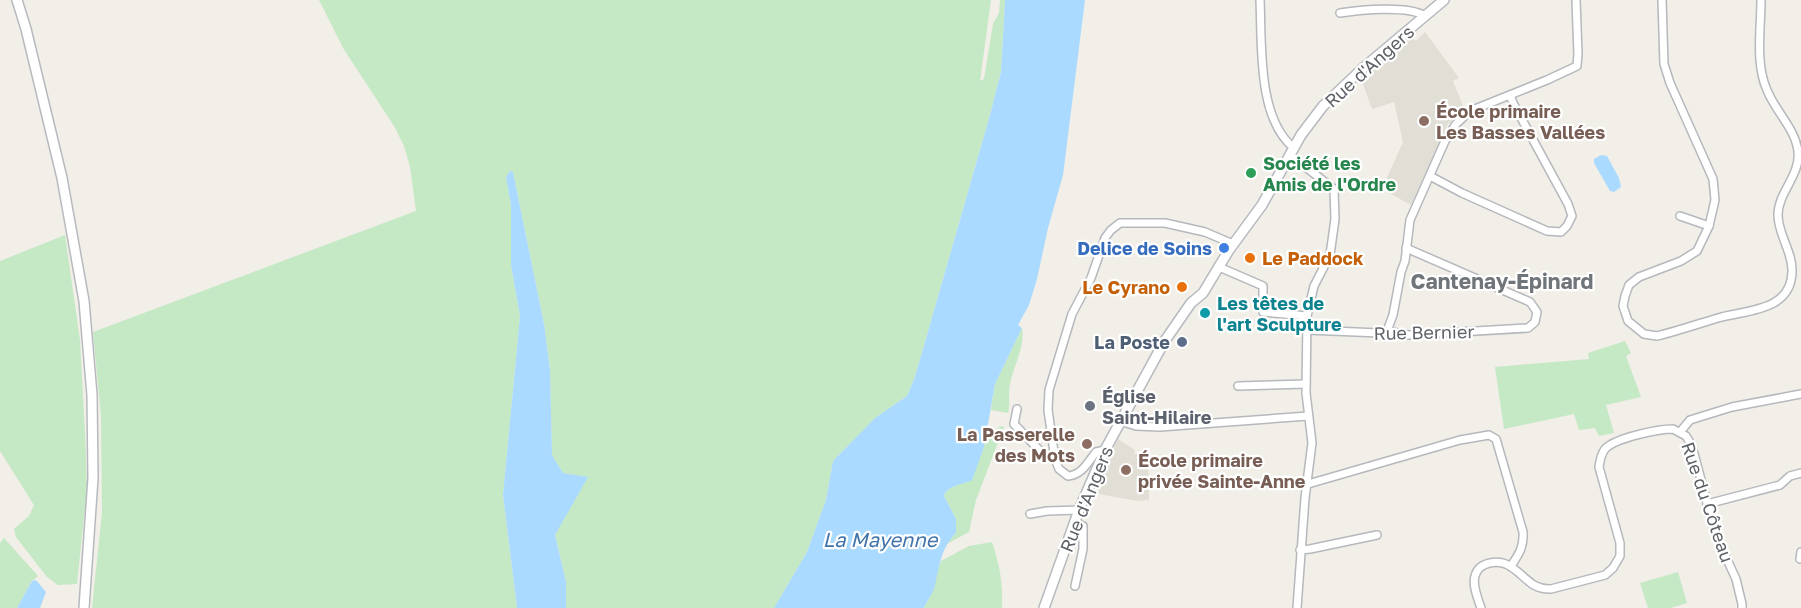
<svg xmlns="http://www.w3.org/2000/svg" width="1801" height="608" viewBox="0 0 1801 608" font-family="'Golos Text',sans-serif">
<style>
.education{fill:#e1ded6}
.green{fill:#c5e8c5}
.water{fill:#aadaff}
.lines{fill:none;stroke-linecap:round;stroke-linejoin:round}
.street-casing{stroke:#b5b8bc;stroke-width:10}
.secondary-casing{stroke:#b6babf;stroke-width:12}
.street{stroke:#fff;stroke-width:7}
.secondary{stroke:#fff;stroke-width:9}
.education-dot{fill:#8d6e63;stroke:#fff;stroke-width:2}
.leisure-dot{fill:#2e9e5b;stroke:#fff;stroke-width:2}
.shop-dot{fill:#3f7fe0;stroke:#fff;stroke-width:2}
.food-dot{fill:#e8710a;stroke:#fff;stroke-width:2}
.culture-dot{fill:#0f9aa8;stroke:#fff;stroke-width:2}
.service-dot{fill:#5c6f8a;stroke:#fff;stroke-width:2}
.worship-dot{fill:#6b7280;stroke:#fff;stroke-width:2}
.labels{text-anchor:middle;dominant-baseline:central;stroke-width:4.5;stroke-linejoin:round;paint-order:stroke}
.street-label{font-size:18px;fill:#5f6368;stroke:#fff}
.education-label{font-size:18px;font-weight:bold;fill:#785e54;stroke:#fff;text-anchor:start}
.leisure-label{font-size:18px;font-weight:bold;fill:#27864d;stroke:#fff;text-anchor:start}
.shop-label{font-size:18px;font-weight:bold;fill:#366cbe;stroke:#fff;text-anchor:end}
.food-label{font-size:18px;font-weight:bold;fill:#c56008;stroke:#fff;text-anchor:start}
.culture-label{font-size:18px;font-weight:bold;fill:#0d838f;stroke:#fff;text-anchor:start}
.service-label{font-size:18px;font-weight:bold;fill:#4e5e75;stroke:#fff;text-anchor:end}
.worship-label{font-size:18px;font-weight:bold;fill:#5b616d;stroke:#fff;text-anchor:start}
.water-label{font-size:20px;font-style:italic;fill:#4174aa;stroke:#fff}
.quarter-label{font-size:21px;font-weight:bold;fill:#70757a;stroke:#fff}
</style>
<rect width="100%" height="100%" fill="#f1efe8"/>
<g class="education">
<path d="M1425,32L1459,78L1453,81L1464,108L1447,125L1411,205L1382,189L1403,142L1394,102L1372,109L1361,79L1411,37L1416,41Z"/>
<path d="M1118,439L1135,450L1134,454H1148L1149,500L1138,501L1093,493Z"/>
</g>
<g class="green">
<path d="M319,0H991L980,81L984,79L993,24L999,13L1000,0H1005L1001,72L990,115L915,377L907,396L875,418L833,461L826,500L807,552L774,608H566V582L555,535L587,477L563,473L552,455L550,370L544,324L513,172L510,171L506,177L511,205V265L520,316L503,495L517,608H92L102,513L101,416L93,332L416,211L410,167L404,146L394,126L343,48Z"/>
<path d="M65,235L80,340L85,433L87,488L77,584L58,585L47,577L16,537L14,529L29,516L34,505L0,451V261Z"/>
<path d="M1022,328C1026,350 1009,372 1009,394C1009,401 1010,405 1008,413L991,410L995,384Z"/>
<path d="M1625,341L1631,353L1626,356L1641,397L1606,405L1614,433L1599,436L1595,428L1579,430L1574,414L1504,429L1495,367L1589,359L1588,353Z"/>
<path d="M1002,426L1004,427L976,500L969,532L945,545L956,533V519L944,496C948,485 962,485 971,480L984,447L986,434Z"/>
<path d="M4,538L38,576L32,581L17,608H0V543Z"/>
<path d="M992,542C1000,565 1003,584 1002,608H924L934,588L936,573L941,561L969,546Z"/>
<path d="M1678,572L1687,603L1671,608H1648L1640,583Z"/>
</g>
<g class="water">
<path d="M1005,0H1085L1063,175L1048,228L1037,279L1029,305L1018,325L1022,328L995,384L984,447L972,480C962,485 948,485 944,496L956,519V533C941,548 939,567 935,586C933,593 927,601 924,608H774L807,552L826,500L833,461L875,418L907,396L915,377L990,115L1001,72Z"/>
<path d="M1601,155L1607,156L1619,178L1621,187L1614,192L1610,191L1594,163V159Z"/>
<path d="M510,171L513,172L544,324L550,370L552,455L563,473L588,477L555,535L566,582V608H517L503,495L520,316L511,265V205L506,177Z"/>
<path d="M36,580L46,592L40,608H17L32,581Z"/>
</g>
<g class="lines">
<defs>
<g id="street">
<path d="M1260,0C1262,43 1257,119 1294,148"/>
<path d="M1662,0L1664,64L1670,83L1713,179L1715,200L1709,226L1697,251L1681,261L1639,277L1629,285L1625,296L1623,306L1628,321L1644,334L1657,336C1677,331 1698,324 1718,318C1745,310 1791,312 1792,272C1793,252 1778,235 1778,215C1778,192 1801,175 1798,151C1795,128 1775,111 1767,90C1755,64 1761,28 1761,0"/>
<path d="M1340,13C1360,10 1408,5 1425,16"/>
<path d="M1290,155L1334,189L1335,219L1330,255L1314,286L1307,316L1306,393L1312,443L1305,498L1297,608"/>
<path d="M1430,176L1462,193L1547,231L1561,232L1567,226L1572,216L1568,204L1513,103L1510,95"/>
<path d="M1680,216L1709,226"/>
<path d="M1219,267L1263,286V312L1307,316"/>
<path d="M1307,330L1380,333L1387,331L1408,335L1528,328L1535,322L1537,312L1530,302L1406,248"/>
<path d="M1387,331L1393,315L1401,272L1405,261L1410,220L1445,141L1456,124L1470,111L1547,80L1577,66L1578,54L1576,0"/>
<path d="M1238,386L1306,384"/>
<path d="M1017,409L1014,424L1043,454L1055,459"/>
<path d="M1120,421L1136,426L1160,427L1308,416"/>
<path d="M1680,432L1690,420L1732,407L1801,394"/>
<path d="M1105,450L1096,452C1088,462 1082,475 1068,476L1059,469L1055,459L1048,410L1049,390L1072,314L1091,278L1105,238L1111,230L1120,223H1165L1205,232L1233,244"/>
<path d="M1308,484L1460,440L1489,435L1496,439L1523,532C1524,547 1519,554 1511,566"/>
<path d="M1707,504L1780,485L1790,476L1801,473"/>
<path d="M1030,514L1047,511L1079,510"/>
<path d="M1075,523L1083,526V549L1075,586"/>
<path d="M1300,550L1310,549L1377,535"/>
<path d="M1800,559L1801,552"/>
<path d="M1481,608C1478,599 1472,585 1475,576C1479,561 1500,559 1511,567C1526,576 1531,590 1551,589L1605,575L1613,568L1620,556V543L1599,467C1600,460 1601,454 1605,449C1615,438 1658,429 1673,429L1686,436L1692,446L1709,510L1719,542L1736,579L1742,604V608"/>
</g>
<g id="secondary">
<path d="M17,0L26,29L62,178L84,301L92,395L93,478L84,608"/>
<path d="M1044,608L1079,510L1105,450L1164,342L1191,303L1203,293L1229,250L1262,205L1301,135L1323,106L1362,69L1444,0"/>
</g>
</defs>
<use href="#street" class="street-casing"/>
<use href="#secondary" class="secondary-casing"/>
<use href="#street" class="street"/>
<use href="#secondary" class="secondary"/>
</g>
<g class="education-dot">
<circle cx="1424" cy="121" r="6"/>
<circle cx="1087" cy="444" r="6"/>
<circle cx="1126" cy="470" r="6"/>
</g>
<circle class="leisure-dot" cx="1251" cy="173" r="6"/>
<circle class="shop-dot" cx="1224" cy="248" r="6"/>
<g class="food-dot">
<circle cx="1250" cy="258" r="6"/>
<circle cx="1182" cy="287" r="6"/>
</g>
<circle class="culture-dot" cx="1205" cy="313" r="6"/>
<circle class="service-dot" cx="1182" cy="342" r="6"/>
<circle class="worship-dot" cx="1090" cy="406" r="6"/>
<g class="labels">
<g class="street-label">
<text transform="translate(1369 66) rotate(-42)">Rue d'Angers</text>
<text transform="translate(1424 332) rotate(-1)">Rue Bernier</text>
<text transform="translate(1086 499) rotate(-68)">Rue d'Angers</text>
<text transform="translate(1708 502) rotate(71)">Rue du Côteau</text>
</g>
<g class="education-label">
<text x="1436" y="111">École primaire<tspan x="1436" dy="21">Les Basses Vallées</tspan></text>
<text x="1075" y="434" text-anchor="end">La Passerelle<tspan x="1075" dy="21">des Mots</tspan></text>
<text x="1138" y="460">École primaire<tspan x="1138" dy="21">privée Sainte-Anne</tspan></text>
</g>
<g class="leisure-label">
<text x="1263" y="163">Société les<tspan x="1263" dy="21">Amis de l'Ordre</tspan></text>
</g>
<g class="shop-label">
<text x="1212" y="248">Delice de Soins</text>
</g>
<g class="food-label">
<text x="1262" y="258">Le Paddock</text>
<text x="1170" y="287" text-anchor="end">Le Cyrano</text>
</g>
<g class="culture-label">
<text x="1217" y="303">Les têtes de<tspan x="1217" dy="21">l'art Sculpture</tspan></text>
</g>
<g class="service-label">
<text x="1170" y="342">La Poste</text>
</g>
<g class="worship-label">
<text x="1102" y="396">Église<tspan x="1102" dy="21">Saint-Hilaire</tspan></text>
</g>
<g class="water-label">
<text x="880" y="539">La Mayenne</text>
</g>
<g class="quarter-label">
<text x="1502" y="281">Cantenay-Épinard</text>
</g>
</g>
</svg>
